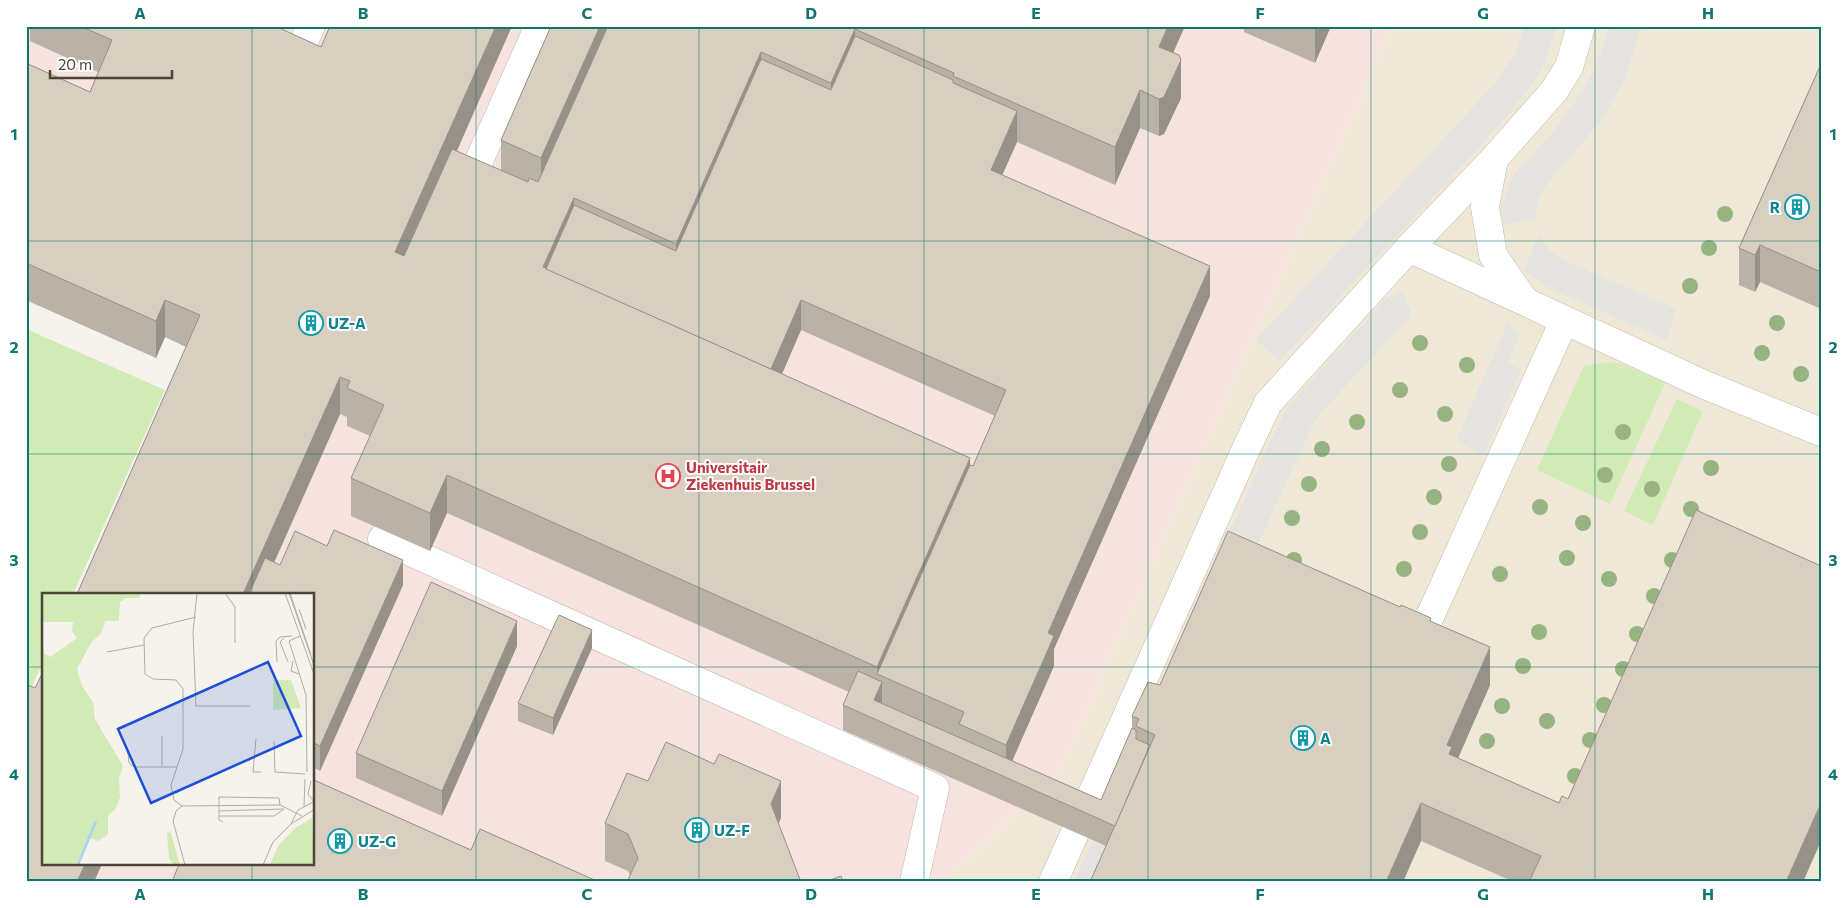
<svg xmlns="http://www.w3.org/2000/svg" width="1847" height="908" viewBox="0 0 1847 908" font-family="Commissioner,sans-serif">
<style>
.education{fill:#efe8d6}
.medical{fill:#f6e3e0}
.green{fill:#d2eab5}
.parking{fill:#e5e3e0}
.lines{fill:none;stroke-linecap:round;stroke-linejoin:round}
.minor-casing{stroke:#c2bbae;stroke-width:29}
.minor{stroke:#fff;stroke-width:28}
.tree{fill:#97b381}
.wall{fill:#bab2a6;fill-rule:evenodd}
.shaded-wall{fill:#979187}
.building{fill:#d8cfc1;stroke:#979187}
.grid{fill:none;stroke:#0f766e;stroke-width:1;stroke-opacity:0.55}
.labels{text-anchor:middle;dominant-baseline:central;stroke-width:4;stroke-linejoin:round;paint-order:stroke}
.culture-label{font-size:15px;font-weight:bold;fill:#0d838f;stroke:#fff;text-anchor:start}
.health-label{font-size:15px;font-weight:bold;fill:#be3a42;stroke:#fff;text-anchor:start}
.inset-river{fill:none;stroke:#a9d4f2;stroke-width:2.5}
.inset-road{fill:none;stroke:#b2ada4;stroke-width:1}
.view{fill:#1d4ed8;fill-opacity:0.15;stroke:#1d4ed8;stroke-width:2.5}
.inset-edge{fill:none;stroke:#4b4439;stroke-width:2.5}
.neatline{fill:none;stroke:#0f766e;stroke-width:2}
.grid-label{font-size:16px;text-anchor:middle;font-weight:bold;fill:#0f766e}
</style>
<rect width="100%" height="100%" fill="#f6f3ec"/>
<path class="education" d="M1392,26H1821V882H942L1059,773Z"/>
<path class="medical" d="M26,26H1392L1059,773L942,882H26L44,864H314V594H93L200,353L165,337L156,358L26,300Z"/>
<g class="green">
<path d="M26,329L165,390L73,594H44V660L27,697Z"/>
<path d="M1608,362L1622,364L1665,383L1610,504L1537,470L1584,366Z"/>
<path d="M1677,399L1703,411L1653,525L1624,511Z"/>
</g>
<g class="parking">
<path d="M1525,26H1556L1550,48L1543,66L1533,83L1510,112L1481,145L1280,361L1256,340L1498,80L1515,53Z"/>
<path d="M1610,26H1642L1624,80L1616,96L1599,123L1548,183L1539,197L1535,219L1503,225L1502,216L1504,199L1514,174L1555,130L1581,93L1596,67Z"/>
<path d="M1539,234L1547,248L1559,258L1677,309L1666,340L1547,287L1529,274L1524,270Z"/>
<path d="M1402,291L1412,315L1329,404L1313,424L1250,562L1222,549L1273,436L1288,407L1387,298Z"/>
<path d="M1508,322L1517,332L1519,337L1508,363L1521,370L1484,454L1456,441Z"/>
<path d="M1093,841L1119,853L1106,882H1074Z"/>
</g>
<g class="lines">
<defs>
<g id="minor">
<path d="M295,62L311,26"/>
<path d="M1494,159L1485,207L1493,255L1523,299"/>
<path d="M473,174L539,26"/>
<path d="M1409,248L1705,385L1821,432"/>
<path d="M382,539L935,788L914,882"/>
<path d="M1422,634L1564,321"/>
<path d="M1053,882L1246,449L1268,403L1409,248L1494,159L1554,91L1569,67L1581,26"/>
</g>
</defs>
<use href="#minor" class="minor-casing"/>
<use href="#minor" class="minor"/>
</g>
<g class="tree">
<circle cx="1725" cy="214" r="8"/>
<circle cx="1709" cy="248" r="8"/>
<circle cx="1690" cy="286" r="8"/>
<circle cx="1777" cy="323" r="8"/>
<circle cx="1420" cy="343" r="8"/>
<circle cx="1762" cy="353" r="8"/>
<circle cx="1467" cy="365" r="8"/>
<circle cx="1801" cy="374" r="8"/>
<circle cx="1400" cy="390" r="8"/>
<circle cx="1445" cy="414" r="8"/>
<circle cx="1357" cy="422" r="8"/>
<circle cx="1623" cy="432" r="8"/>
<circle cx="1322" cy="449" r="8"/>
<circle cx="1449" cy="464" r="8"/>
<circle cx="1711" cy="468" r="8"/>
<circle cx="1605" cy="475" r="8"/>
<circle cx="1309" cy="484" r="8"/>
<circle cx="1652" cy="489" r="8"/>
<circle cx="1434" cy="497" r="8"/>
<circle cx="1540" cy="507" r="8"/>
<circle cx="1691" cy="509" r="8"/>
<circle cx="1292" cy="518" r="8"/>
<circle cx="1583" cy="523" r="8"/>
<circle cx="1420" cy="532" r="8"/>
<circle cx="1567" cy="558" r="8"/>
<circle cx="1294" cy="560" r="8"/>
<circle cx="1672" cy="560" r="8"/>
<circle cx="1404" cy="569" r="8"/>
<circle cx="1500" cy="574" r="8"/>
<circle cx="1609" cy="579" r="8"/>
<circle cx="1654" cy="596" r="8"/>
<circle cx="1539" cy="632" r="8"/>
<circle cx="1637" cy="634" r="8"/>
<circle cx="1523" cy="666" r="8"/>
<circle cx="1623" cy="669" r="8"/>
<circle cx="1604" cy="705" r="8"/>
<circle cx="1502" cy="706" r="8"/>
<circle cx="1547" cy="721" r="8"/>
<circle cx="1590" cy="740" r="8"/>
<circle cx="1487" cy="741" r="8"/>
<circle cx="1575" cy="776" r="8"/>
</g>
<g class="wall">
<path d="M30,26H279V28L321,47L330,26H512L457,151L501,170V140L551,26H1185L1173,53L1181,98L1164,134L1159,136L1140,128L1115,185L1017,142L1002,175L1210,296L1054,649V666L1012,761L1101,800L1132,728V716L1160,685L1431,621L1490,685L1458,758L1559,803L1568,799L1803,882H1514L1421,841L1106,846L843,730V705L849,692L447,513L430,551L351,516V478L370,436L347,426V417L340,414L274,563L280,565L403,585L320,771L314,768V594H77L186,347L165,337L156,358L26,300V63L90,92L98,72L30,41ZM801,330L995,416L973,466L782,374Z"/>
<path d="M1244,26H1331L1315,63L1244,32Z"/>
<path d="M1821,64V309L1760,282L1755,292L1739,285V248Z"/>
<path d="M517,646L442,816L356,778V753Z"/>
<path d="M592,648L553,735L518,721V703Z"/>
<path d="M648,781L781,818L778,823L630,876L628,871L605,861V823Z"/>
</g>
<g class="shaded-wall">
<path d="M496,26H512L395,290V252Z"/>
<path d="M600,26H616L541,196V158Z"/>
<path d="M1168,26H1185L1159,84V47Z"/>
<path d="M1315,26H1331L1315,63Z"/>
<path d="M855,29V67L831,120V83Z"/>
<path d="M761,52V89L676,282V244Z"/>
<path d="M1181,60V98L1164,134L1159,136V99Z"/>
<path d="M1140,90V128L1115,185V147Z"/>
<path d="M1017,111V142L991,200V170Z"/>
<path d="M574,198V236L555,280L543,267Z"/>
<path d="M1760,245V282L1755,292V255Z"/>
<path d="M1210,266V296L1054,649V666L1006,775V745L1048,633Z"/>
<path d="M165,300V337L156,358V321Z"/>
<path d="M801,300V330L768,406V375Z"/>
<path d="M340,377V414L260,594H243Z"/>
<path d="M970,458V495L877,674V667Z"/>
<path d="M447,475V513L430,551V513Z"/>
<path d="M403,560V585L320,771V746Z"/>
<path d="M517,621V646L442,816V791Z"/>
<path d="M592,630V648L553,735V718Z"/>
<path d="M1490,647V685L1452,772L1447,745Z"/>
<path d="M882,682V707L874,700Z"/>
<path d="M781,781V818L771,842V804Z"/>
<path d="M1421,803V841L1403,882H1386Z"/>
<path d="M1821,803V841L1803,882H1786Z"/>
<path d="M85,864H102L94,882H77Z"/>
</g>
<g class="building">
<path d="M80,26H275L321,47L330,26H496L395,252L404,256L452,149L528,182L529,178L538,182L608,26H1168L1159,47L1179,55L1181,60L1164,97L1159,99L1140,90L1115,147L953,76L954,73L855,29L831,83L761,52L676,244L574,198L543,267L970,458L877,667L447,475L430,513L351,478L384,405L347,388L350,381L340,377L243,594H77L200,315L165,300L156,321L26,263V63L90,92L112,40Z"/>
<path d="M551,26H600L541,158L501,140Z"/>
<path d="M855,36L953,80V83L1017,111L991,170L1210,266L1048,633L1054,636L1006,745L959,724L964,712L877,674L970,465L973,466L1006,390L801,300L771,369L546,269L574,205L676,251L761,59L831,90Z"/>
<path d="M1821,64V272L1760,245L1755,255L1739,248Z"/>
<path d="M1696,510L1821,566V803L1786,882H1529L1541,856L1421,803L1386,882H1090L1155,735L1136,726L1139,719L1132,716L1148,682L1160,685L1228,531L1400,607L1401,605L1431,618L1430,621L1490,647L1447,745L1452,747L1449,754L1559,803L1562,796L1568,799Z"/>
<path d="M334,530L403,560L320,746L314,743V594H300L294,592L293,594H249L265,558L280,565L295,531L327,546Z"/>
<path d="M431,582L517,621L442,791L356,753Z"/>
<path d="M559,615L592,630L553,718L518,703Z"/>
<path d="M44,670V864H85L77,882H26V684L35,688Z"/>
<path d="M858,671L882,682L874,700L1101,800L1132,728L1136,730V739L1150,745L1115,826L843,705Z"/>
<path d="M666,742L714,764L719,754L781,781L771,804L801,882H627L638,858L628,834L605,823L627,773L648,781Z"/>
<path d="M314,780L471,850L480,829L599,882H172L179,864H314Z"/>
<path d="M841,876L843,882H825Z"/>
</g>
<path class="grid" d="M252,26V594M476,26V882M699,26V882M924,26V882M1148,26V882M1371,26V882M1595,26V882M26,241H1821M26,454H1821M26,667H44M314,667H1821M252,864V882"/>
<defs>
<symbol id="building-ring" viewBox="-11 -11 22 22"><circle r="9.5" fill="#fff" stroke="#0f9aa8" stroke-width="1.5"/><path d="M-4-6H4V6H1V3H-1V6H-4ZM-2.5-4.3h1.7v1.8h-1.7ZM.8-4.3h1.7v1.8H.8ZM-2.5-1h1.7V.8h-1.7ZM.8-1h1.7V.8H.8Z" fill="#0f9aa8"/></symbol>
<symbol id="hospital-ring" viewBox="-11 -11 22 22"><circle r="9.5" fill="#fff" stroke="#e0444e" stroke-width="1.5"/><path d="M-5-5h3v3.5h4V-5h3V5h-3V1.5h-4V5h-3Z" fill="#e0444e"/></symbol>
</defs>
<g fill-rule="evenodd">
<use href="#building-ring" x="1783" y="193" width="28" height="28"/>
<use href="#building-ring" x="297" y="309" width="28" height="28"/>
<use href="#hospital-ring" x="654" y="462" width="28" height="28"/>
<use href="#building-ring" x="1289" y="724" width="28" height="28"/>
<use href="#building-ring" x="683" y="816" width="28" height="28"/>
<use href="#building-ring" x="326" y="827" width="28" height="28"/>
</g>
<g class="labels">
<g class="culture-label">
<text x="1780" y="207" text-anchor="end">R</text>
<text x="328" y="323">UZ-A</text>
<text x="1320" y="738">A</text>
<text x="714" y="830">UZ-F</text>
<text x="358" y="841">UZ-G</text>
</g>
<g class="health-label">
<text x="686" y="467">Universitair<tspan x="686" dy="17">Ziekenhuis Brussel</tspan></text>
</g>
</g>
<g transform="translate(42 593)">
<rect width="272" height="272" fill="#f6f3ec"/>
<path d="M0,0H99L97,5H84L78,9L77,28H63L60,39L49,50L35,76L40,93L51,109L53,126L81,173L77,185L78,204L74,215L66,223V241L57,248L47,245L36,272H0V43L2,60L8,64L35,45L30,38L31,29H1ZM231,87H249L259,115L231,117ZM270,225L272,272H228L236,253L253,235ZM129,239V240L138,272H132L127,266L125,240Z" fill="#d2eab5"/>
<path class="inset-river" d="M36,272L54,228"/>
<path class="inset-road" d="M155,0L151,39L154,113H208M183,0L193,14V50M243,0L273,84M247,0L273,75M248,0L269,62M257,16L264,36M154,24L110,35L102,45L103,81L111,86L134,87L141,96V156L129,192L132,207L140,213L238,212L260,223M258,43L247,48L264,102L265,179M242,45L238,49L246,69M65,59L102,52M251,68L249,78L257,81M235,69L234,48L238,44L250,43M214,146L211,179H219M232,148L233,179L263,181M86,160L87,170L92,174H135M120,173V143M269,188L266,201L272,209M140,213L134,218L131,228L143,272M262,213L263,186M177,218L242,216M177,223H232L242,216M181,229L177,227V204L237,205L238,212M249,231L256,217L273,208M221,272L231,249L249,231L273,216"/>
<path class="view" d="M226,69L259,143L109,210L76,136Z"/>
<rect width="272" height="272" class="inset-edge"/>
</g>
<rect width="1847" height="908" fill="none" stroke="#ffffff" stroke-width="55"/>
<path d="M50 70v8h122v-8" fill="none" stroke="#4b4439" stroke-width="2.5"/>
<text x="58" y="70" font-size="15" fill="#4b4439" stroke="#ffffff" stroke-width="4" paint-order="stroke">20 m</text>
<rect x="28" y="28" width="1792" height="852" class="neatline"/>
<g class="grid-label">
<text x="140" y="19">A</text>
<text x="363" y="19">B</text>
<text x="587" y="19">C</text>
<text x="811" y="19">D</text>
<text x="1036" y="19">E</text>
<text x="1260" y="19">F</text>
<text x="1483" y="19">G</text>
<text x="1708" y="19">H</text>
<text x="14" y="140">1</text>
<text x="1833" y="140">1</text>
<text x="14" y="353">2</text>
<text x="1833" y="353">2</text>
<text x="14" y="566">3</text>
<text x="1833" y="566">3</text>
<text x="14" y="780">4</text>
<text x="1833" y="780">4</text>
<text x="140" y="900">A</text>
<text x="363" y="900">B</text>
<text x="587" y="900">C</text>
<text x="811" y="900">D</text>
<text x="1036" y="900">E</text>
<text x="1260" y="900">F</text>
<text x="1483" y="900">G</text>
<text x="1708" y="900">H</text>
</g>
</svg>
